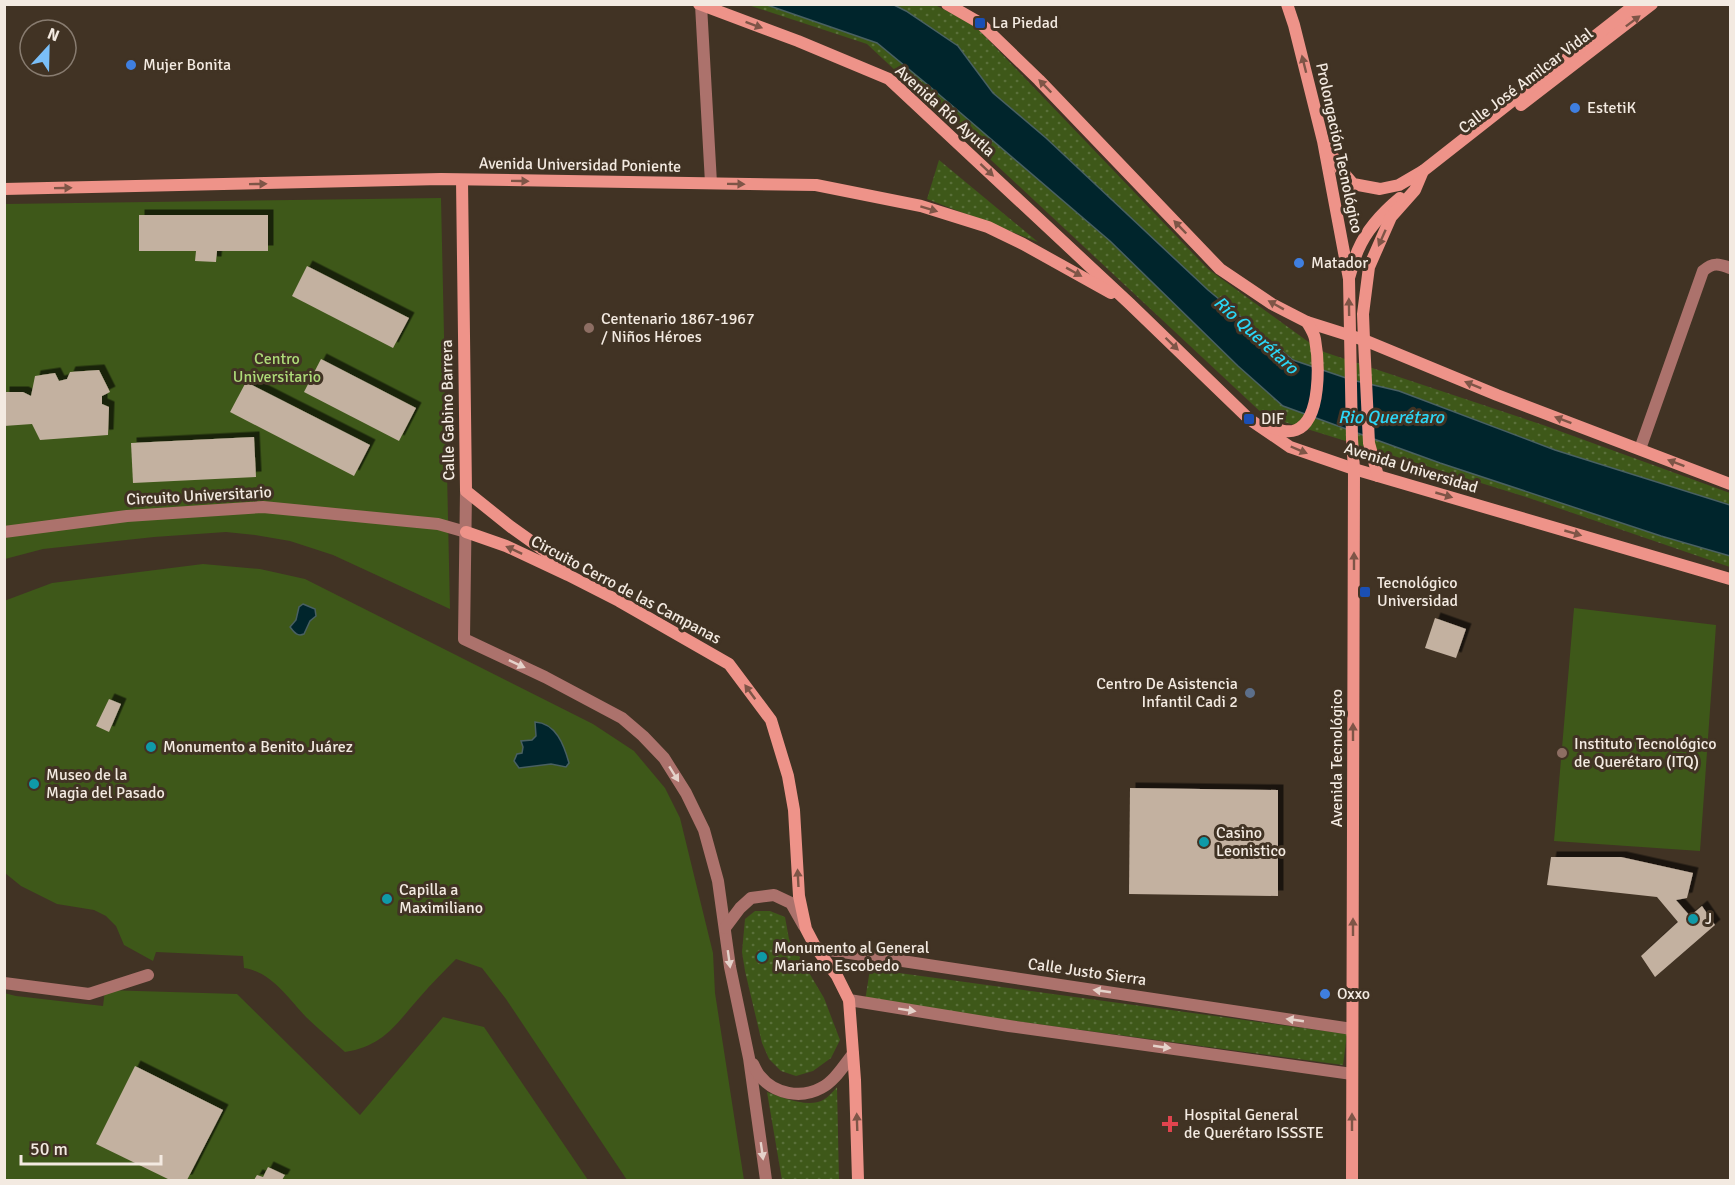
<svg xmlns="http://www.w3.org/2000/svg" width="1735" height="1185" viewBox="0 0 1735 1185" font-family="Signika,sans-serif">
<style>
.grass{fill:url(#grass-dots)}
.park{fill:#3e5819}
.water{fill:#00252c;stroke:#496062;stroke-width:1.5}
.building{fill:#c3b1a0;filter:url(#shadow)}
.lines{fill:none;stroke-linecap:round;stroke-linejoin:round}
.street{stroke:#ac726c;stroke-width:12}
.secondary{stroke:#ee9389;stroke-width:12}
.oneway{fill:#7e5547}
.oneway2{fill:#e5d2ca}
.transit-dot{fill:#1a4fb4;stroke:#413324;stroke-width:2}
.shop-dot{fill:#3f7fe0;stroke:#413324;stroke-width:2}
.education-dot{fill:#8d6e63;stroke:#413324;stroke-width:2}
.service-dot{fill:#5c6f8a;stroke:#413324;stroke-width:2}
.culture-dot{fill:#0f9aa8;stroke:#413324;stroke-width:2}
.health-dot{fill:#e0444e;stroke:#413324;stroke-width:2}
.labels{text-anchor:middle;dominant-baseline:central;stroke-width:6;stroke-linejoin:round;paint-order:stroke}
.poi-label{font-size:16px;fill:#f3eae1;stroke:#413324;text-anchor:start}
.street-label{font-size:16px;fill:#f3eae1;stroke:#413324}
.park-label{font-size:16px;fill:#adda78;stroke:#413324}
.water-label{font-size:18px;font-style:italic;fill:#2bd7f7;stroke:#413324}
</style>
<defs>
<pattern id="grass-dots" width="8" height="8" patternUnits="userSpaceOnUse" patternTransform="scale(1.5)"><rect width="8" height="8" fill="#3e5819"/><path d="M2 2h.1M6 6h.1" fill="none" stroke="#5a703a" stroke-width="1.8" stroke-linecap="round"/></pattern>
<filter id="shadow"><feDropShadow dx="5.5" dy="-5.5" stdDeviation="0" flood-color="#0009"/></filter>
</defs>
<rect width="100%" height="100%" fill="#413324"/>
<g class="grass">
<path d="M748,5H935L973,24L1208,269L1321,351L1543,425L1730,493V567L1529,498L1265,416L867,44Z"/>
<path d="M939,160L1038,242L927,199Z"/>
<path d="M755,911H770L785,917L789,939L824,998L840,1040L831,1058L813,1071L796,1076L781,1071L769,1059L762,1043L745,971L742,952L745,919Z"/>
<path d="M870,969L1347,1034L1343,1065L865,1001Z"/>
<path d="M837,1087L839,1180H782L767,1092C781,1097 802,1106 818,1102C826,1100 832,1093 837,1087Z"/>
</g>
<g class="park">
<path d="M441,198L450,609L333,555L290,541L255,535L226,532L154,537L43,549L5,559V204Z"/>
<path d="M203,564L260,569L305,579L593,724L634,751L665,788L680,818L713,953L715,993L744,1180H627L506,999L482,968L456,959C444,971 431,984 420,997C396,1024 384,1046 345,1052C332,1040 318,1029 306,1017C288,998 271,972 244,968L243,956L156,952L153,961L124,945L116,926L106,916L94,910L57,904L21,886L5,873L4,601L52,583Z"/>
<path d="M1574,608L1716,625L1700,851L1554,841Z"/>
<path d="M105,990L237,994L360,1115L443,1017L484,1027L588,1180H5L4,993L16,996L103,1006Z"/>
</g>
<g class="water">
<path d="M892,4L906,11L958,46L993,93L1046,138L1208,290L1293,360L1352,380L1399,391L1555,450L1730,505V556L1661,536L1440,463L1283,406L1238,366L1110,241L928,85L877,43L767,5Z"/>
<path d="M303,604L315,609L316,616L310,621L304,634C297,637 294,632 290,627L296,620L299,607Z"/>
<path d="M535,722C556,723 564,745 569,763L566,767L551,764L519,768L514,761L517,754L522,753L523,747L521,741L532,740L536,736Z"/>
</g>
<g class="building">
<path d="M139,215H268V251H217L216,262L195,261L196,251H139Z"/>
<path d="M307,266L409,318L393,348L292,296Z"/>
<path d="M321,359L416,408L399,441L304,392Z"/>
<path d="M99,370L110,392L102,396V404L109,407L108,435L40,440L32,424L4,426V392H23L31,396L35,376L55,373L59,381L67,379L70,372Z"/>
<path d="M246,382L370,445L354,476L230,412Z"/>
<path d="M254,437L256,477L133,483L131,443Z"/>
<path d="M1435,618L1466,629L1456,658L1425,648Z"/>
<path d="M109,699L121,704L109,732L96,726Z"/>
<path d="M1130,788L1278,790V896L1129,894Z"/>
<path d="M1551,857H1621L1693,873L1687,898L1676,900L1690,916L1702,906L1715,925L1655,977L1641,956L1678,922L1657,897L1547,885Z"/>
<path d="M135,1066L223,1110L187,1180H170L96,1144Z"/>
<path d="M268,1167L285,1175L282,1180H254L257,1175L263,1177Z"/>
</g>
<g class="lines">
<g class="street">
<path d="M701,5L711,183"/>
<path d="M1640,449L1703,271C1713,262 1719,264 1730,268"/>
<path d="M466,491L464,639L545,677L622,718L643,736L664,758L686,793L704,830L718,881L730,967L749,1058L766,1180"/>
<path d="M4,532L127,516L263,507L438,524L466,532"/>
<path d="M725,928L740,908L751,898L774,895L791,903L804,926"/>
<path d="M816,948L1352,1029"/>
<path d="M4,983L89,994L148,975"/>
<path d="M849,1000L1009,1026L1352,1074"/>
<path d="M753,1064C755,1068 757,1073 760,1076C774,1094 801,1099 821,1088C834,1082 844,1065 853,1054"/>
</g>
<g class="secondary">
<path d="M699,4L798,41L889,79L1130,304L1249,419L1290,447L1354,469L1730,579"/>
<path d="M947,4L980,23L1039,80L1220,269L1272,304L1307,322L1364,340L1497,395L1730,484"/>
<path d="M1287,4L1294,25L1323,141L1349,279L1352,439L1354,469L1352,1180"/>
<path d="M1521,105L1652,4"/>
<path d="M1328,148L1341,170L1353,184L1380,189L1399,185L1423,171"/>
<path d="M462,180L466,491L511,527L556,559L567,574"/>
<path d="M4,189L441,179L816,185L921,206L988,227L1023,244L1111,293"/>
<path d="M1349,278C1352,269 1354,259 1358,250C1367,229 1383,212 1400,198"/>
<path d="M1264,425C1274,428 1286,434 1296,430C1322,420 1319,361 1315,339C1314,333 1310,327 1307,322"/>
<path d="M1378,476L1369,443L1364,340L1363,314L1369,267L1391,217L1415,190L1423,171L1636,4"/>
<path d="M466,532L506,546L568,575L619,601L729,664L771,720L788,776L794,810L799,896L806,929L816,948L837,976L849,1000L855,1080L858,1180"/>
</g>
</g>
<defs><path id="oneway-solid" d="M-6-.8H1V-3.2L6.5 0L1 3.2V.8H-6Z" transform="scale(1.5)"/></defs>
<g class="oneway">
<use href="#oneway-solid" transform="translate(1633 21) rotate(-37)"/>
<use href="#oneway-solid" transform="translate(754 25) rotate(20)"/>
<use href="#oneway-solid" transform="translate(1304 64) rotate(-104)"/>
<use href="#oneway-solid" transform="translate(1045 86) rotate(-134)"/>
<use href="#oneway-solid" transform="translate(987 170) rotate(43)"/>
<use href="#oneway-solid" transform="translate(520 181) rotate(1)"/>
<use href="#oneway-solid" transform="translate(258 184) rotate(-1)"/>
<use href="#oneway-solid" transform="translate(736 184) rotate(1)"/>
<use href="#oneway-solid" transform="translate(63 188) rotate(-1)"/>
<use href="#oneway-solid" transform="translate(929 209) rotate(17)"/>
<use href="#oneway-solid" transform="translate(1180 227) rotate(-134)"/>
<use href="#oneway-solid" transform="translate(1382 238) rotate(114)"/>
<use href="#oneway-solid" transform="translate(1074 272) rotate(29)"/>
<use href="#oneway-solid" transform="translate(1276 305) rotate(-151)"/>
<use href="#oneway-solid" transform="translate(1349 307) rotate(-91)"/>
<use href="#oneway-solid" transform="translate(1172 344) rotate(44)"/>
<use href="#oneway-solid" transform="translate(1473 385) rotate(-158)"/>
<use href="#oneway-solid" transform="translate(1563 420) rotate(-159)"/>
<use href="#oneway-solid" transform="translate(1299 450) rotate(23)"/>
<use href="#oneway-solid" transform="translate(1676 463) rotate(-159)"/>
<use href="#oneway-solid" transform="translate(1444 495) rotate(16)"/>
<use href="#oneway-solid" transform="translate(1573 533) rotate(16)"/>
<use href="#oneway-solid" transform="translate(514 550) rotate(-155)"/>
<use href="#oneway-solid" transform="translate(1354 561) rotate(-90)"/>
<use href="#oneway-solid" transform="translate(750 692) rotate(-126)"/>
<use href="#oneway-solid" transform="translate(1353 732) rotate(-90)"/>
<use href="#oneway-solid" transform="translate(798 878) rotate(-93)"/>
<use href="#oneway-solid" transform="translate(1353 927) rotate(-90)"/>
<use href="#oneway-solid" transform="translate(857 1122) rotate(-92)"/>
<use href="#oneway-solid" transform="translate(1352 1122) rotate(-90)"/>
</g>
<g class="oneway2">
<use href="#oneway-solid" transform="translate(517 664) rotate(25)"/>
<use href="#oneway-solid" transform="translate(674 774) rotate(58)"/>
<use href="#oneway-solid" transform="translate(729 959) rotate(82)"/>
<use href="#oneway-solid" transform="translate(1102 991) rotate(-172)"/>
<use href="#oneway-solid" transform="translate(907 1010) rotate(9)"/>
<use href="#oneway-solid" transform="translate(1295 1020) rotate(-172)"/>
<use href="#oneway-solid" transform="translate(1162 1047) rotate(8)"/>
<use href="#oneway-solid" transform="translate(762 1151) rotate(82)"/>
</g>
<g class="transit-dot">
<rect x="974" y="17" width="12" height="12" rx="3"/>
<rect x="1243" y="413" width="12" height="12" rx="3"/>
<rect x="1359" y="586" width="12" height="12" rx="3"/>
</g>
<g class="shop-dot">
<circle cx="131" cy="65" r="6"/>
<circle cx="1575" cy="108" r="6"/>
<circle cx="1299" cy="263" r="6"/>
<circle cx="1325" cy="994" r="6"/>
</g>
<g class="education-dot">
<circle cx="589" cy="328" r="6"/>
<circle cx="1562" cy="753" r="6"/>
</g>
<circle class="service-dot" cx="1250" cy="693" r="6"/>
<g class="culture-dot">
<circle cx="151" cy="747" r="6"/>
<circle cx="34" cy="784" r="6"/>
<circle cx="1204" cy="842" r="6"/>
<circle cx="387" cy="899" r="6"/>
<circle cx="1693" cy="919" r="6"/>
<circle cx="762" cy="957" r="6"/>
</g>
<path class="health-dot" d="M1167 1115h6v6h6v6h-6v6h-6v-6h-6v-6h6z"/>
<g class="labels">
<g class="poi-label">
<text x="992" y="23">La Piedad</text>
<text x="143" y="65">Mujer Bonita</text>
<text x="1587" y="108">EstetiK</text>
<text x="1311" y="263">Matador</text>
<text x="601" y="319">Centenario 1867-1967<tspan x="601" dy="18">/ Niños Héroes</tspan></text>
<text x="1261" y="419">DIF</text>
<text x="1377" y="583">Tecnológico<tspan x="1377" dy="18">Universidad</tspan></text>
<text x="1238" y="684" text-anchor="end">Centro De Asistencia<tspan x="1238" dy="18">Infantil Cadi 2</tspan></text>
<text x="1574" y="744">Instituto Tecnológico<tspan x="1574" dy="18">de Querétaro (ITQ)</tspan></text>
<text x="163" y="747">Monumento a Benito Juárez</text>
<text x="46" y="775">Museo de la<tspan x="46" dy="18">Magia del Pasado</tspan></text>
<text x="1216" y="833">Casino<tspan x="1216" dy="18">Leonistico</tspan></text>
<text x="399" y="890">Capilla a<tspan x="399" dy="18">Maximiliano</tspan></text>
<text x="1705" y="919">J</text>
<text x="774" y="948">Monumento al General<tspan x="774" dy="18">Mariano Escobedo</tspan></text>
<text x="1337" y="994">Oxxo</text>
<text x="1184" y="1115">Hospital General<tspan x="1184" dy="18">de Querétaro ISSSTE</tspan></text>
</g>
<g class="street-label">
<text transform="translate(1526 81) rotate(-37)">Calle José Amilcar Vidal</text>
<text transform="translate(945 111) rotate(42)">Avenida Río Ayutla</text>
<text transform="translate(1339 148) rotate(78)">Prolongación Tecnológico</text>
<text transform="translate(580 165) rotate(1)">Avenida Universidad Poniente</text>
<text transform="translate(448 410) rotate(-91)">Calle Gabino Barrera</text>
<text transform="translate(1411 468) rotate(17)">Avenida Universidad</text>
<text transform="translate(199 496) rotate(-3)">Circuito Universitario</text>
<text transform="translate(626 590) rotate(28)">Circuito Cerro de las Campanas</text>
<text transform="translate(1337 758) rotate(-90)">Avenida Tecnológico</text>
<text transform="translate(1087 972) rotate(8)">Calle Justo Sierra</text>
</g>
<g class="park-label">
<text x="277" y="359">Centro<tspan x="277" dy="18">Universitario</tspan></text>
</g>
<g class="water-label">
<text transform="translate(1256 335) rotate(42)">Río Querétaro</text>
<text x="1391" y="417">Rio Querétaro</text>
</g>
</g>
<rect width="1735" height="1185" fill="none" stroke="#f3eae1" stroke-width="12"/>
<g transform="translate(48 48) rotate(22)"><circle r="28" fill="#413324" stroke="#887c70" stroke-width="1.5"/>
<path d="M0-4.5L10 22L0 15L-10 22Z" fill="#7abff8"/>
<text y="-9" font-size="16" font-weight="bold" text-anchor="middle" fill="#f3eae1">N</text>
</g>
<path d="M21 1155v9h140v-9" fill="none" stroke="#f3eae1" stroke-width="3"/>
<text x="30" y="1155" font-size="18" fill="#f3eae1" stroke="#413324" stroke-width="4.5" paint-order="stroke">50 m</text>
</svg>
